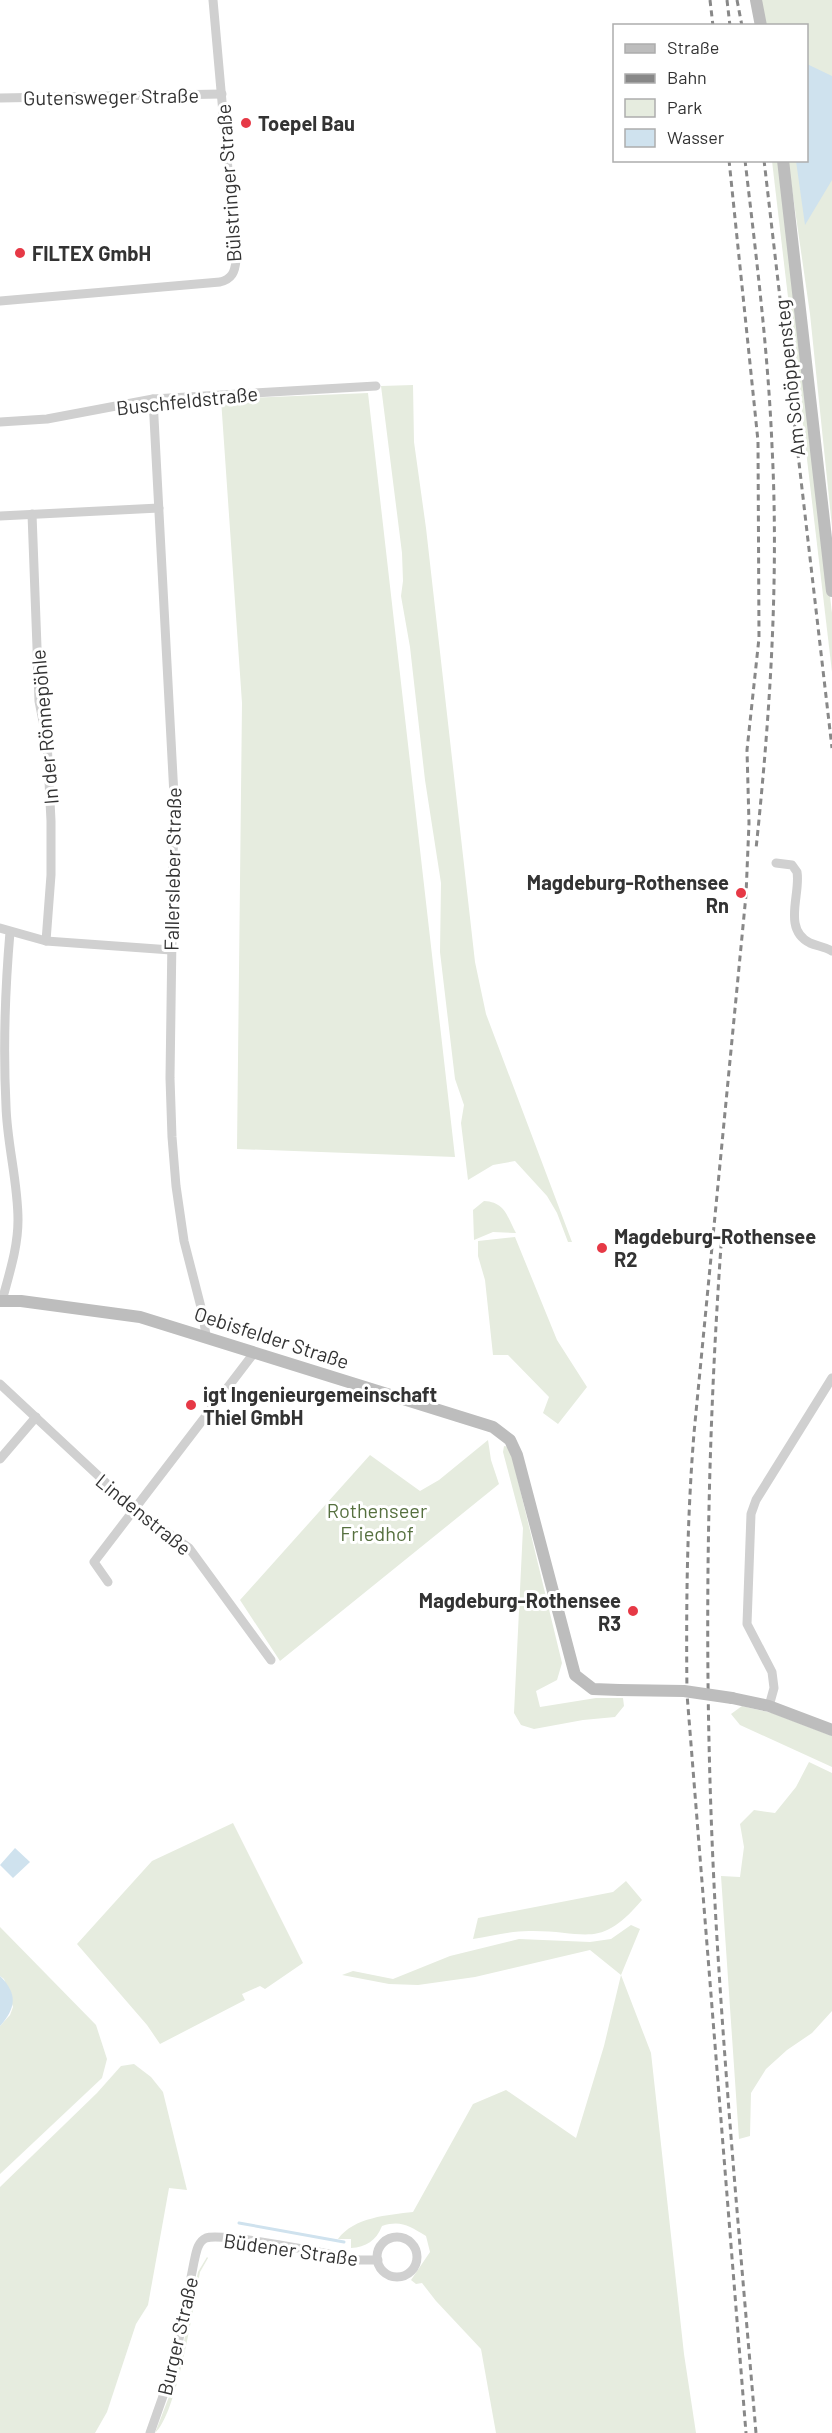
<svg xmlns="http://www.w3.org/2000/svg" width="832" height="2433" viewBox="0 0 832 2433" font-family="Barlow,sans-serif">
<style>
.green{fill:#e6ecdf}
.water{fill:#cfe2ee}
.lines{fill:none;stroke-linecap:round;stroke-linejoin:round}
.stream{stroke:#cfe2ee;stroke-width:3}
.street{stroke:#d0d0d0;stroke-width:9}
.secondary{stroke:#bdbdbd;stroke-width:12}
.rail{stroke:#888;stroke-width:3;stroke-dasharray:6 4.5;stroke-linecap:butt}
.secondary-bridge{stroke:#bdbdbd;stroke-width:12}
.poi-dot{fill:#e63946;stroke:#fff;stroke-width:2}
.labels{text-anchor:middle;dominant-baseline:central;stroke-width:6;stroke-linejoin:round;paint-order:stroke}
.street-label{font-size:20px;fill:#333;stroke:#fff}
.poi-label{font-size:20px;font-weight:bold;fill:#333;stroke:#fff;text-anchor:start}
.park-label{font-size:20px;fill:#56703f;stroke:#fff}
</style>
<rect width="100%" height="100%" fill="#fff"/>
<g class="green">
<path d="M760,0H832V527L810,314L788,161L806,160V26L765,25Z"/>
<path d="M772,161H778L832,613V672Z"/>
<path d="M413,385L414,442L426,528L475,962L486,1014L572,1242H568L557,1213L547,1196L515,1161L493,1165L468,1180L461,1123L464,1105L455,1079L440,952L441,883L425,780L410,647L401,596L403,581L402,553L381,386Z"/>
<path d="M368,393L455,1157L237,1149L242,703L221,399Z"/>
<path d="M484,1201C505,1202 507,1216 516,1233L493,1232L474,1240L473,1210Z"/>
<path d="M515,1237L557,1340L587,1387L558,1424L543,1413L549,1397L508,1355H493L485,1280L478,1256V1241Z"/>
<path d="M488,1440L491,1460L499,1484L280,1661L240,1600L370,1455L420,1491L439,1480Z"/>
<path d="M504,1446L509,1447L511,1452L562,1663L557,1680L536,1691L540,1707L596,1698H623L624,1706L615,1717L583,1720L534,1729L521,1725L514,1713L523,1528L503,1452Z"/>
<path d="M742,1706L772,1713L832,1736V1767L740,1725L731,1714Z"/>
<path d="M809,1762L832,1773V2011L812,2033L787,2050L766,2069L751,2093L750,2136L739,2139L721,1876L740,1877L744,1847L740,1824L754,1810L775,1813L796,1787Z"/>
<path d="M233,1823L303,1963L265,1989L260,1986L242,1994L245,2000L160,2044L147,2025L77,1944L152,1861Z"/>
<path d="M626,1881L642,1900C599,1951 586,1930 529,1931C511,1931 491,1936 473,1939L478,1918L613,1892Z"/>
<path d="M631,1925L640,1929L621,1975L651,2053L684,2354L696,2433H496L481,2349L436,2301L422,2283L416,2284L411,2280L430,2252L426,2236C409,2226 401,2220 382,2226C376,2241 366,2247 351,2248V2239H338C354,2217 388,2215 413,2212L473,2104L506,2090L576,2138L604,2046L621,1975L590,1950L475,1977L418,1985L389,1984L342,1975L353,1971L393,1979L450,1956L519,1939L590,1942L611,1939Z"/>
<path d="M0,1927L96,2025L107,2059L102,2078L0,2174V2026L10,2015L13,2007L4,1979L0,1976Z"/>
<path d="M134,2064L151,2077L163,2092L187,2190L169,2188L148,2305L136,2324L107,2412L95,2433H0V2187L97,2093L121,2066Z"/>
<path d="M207,2257L208,2258L200,2272C194,2304 177,2414 155,2433L177,2376L198,2272Z"/>
</g>
<g class="water">
<path d="M807,64L832,76V180L805,225L796,161L806,160Z"/>
<path d="M15,1848L30,1862L13,1878L0,1865Z"/>
<path d="M0,1976C18,1994 16,2008 0,2026Z"/>
</g>
<g class="lines">
<path class="stream" d="M239,2223L344,2242"/>
<g class="street">
<path d="M0,98L222,94"/>
<path d="M0,301L220,282C232,279 235,272 236,260L213,0"/>
<path d="M153,399L174,796L170,1078L172,1137L176,1186L184,1241L203,1315L206,1336"/>
<path d="M0,422L47,419L153,399L376,386"/>
<path d="M32,514L39,701L47,741L51,821V875L46,941"/>
<path d="M0,516L159,508"/>
<path d="M776,863L792,865L797,872C801,894 782,929 810,943C817,946 825,947 832,951"/>
<path d="M0,928L46,941L171,950"/>
<path d="M2,1301C9,1274 18,1248 18,1220C18,1182 7,1144 6,1106C3,1047 5,990 10,932"/>
<path d="M0,1384L134,1509L189,1548L271,1660"/>
<path d="M0,1459L36,1417"/>
<path d="M108,1582L94,1562L254,1353"/>
<path d="M769,1706L774,1688L772,1672L747,1624L751,1514L756,1500L832,1378"/>
<circle cx="397" cy="2257" r="20"/>
<path d="M150,2433L174,2365L194,2262C196,2254 197,2242 206,2238C222,2232 335,2255 359,2260H378"/>
</g>
<g class="secondary">
<path d="M756,0L761,26"/>
<path d="M783,160L832,591"/>
<path d="M0,1301H21L140,1317L493,1427L510,1440L517,1455L575,1675L593,1689L619,1690"/>
<path d="M732,1698L769,1706L832,1730"/>
</g>
<g class="rail">
<path d="M710,0L713,26"/>
<path d="M727,0L730,26"/>
<path d="M737,0L742,26"/>
<path d="M729,160L758,441L759,638L747,750L749,823L746,895L694,1433C687,1520 686,1606 687,1694L746,2433"/>
<path d="M745,160C756,255 768,350 772,446C779,581 770,715 756,849"/>
<path d="M764,160L832,748"/>
<path d="M722,1232C705,1466 703,1704 717,1939C727,2104 742,2268 756,2433"/>
</g>
<path class="secondary-bridge" d="M619,1690L684,1691L732,1698"/>
</g>
<g class="poi-dot">
<circle cx="246" cy="123" r="6"/>
<circle cx="20" cy="253" r="6"/>
<circle cx="741" cy="893" r="6"/>
<circle cx="602" cy="1248" r="6"/>
<circle cx="191" cy="1405" r="6"/>
<circle cx="633" cy="1611" r="6"/>
</g>
<g class="labels">
<g class="street-label">
<text transform="translate(111 96) rotate(-1)">Gutensweger Straße</text>
<text transform="translate(228 183) rotate(-94)">Bülstringer Straße</text>
<text transform="translate(789 378) rotate(-96)">Am Schöppensteg</text>
<text transform="translate(187 400) rotate(-6)">Buschfeldstraße</text>
<text transform="translate(44 727) rotate(-95)">In der Rönnepöhle</text>
<text transform="translate(172 869) rotate(-89)">Fallersleber Straße</text>
<text transform="translate(272 1337) rotate(18)">Oebisfelder Straße</text>
<text transform="translate(144 1514) rotate(39)">Lindenstraße</text>
<text transform="translate(291 2249) rotate(8)">Büdener Straße</text>
<text transform="translate(177 2336) rotate(-77)">Burger Straße</text>
</g>
<g class="poi-label">
<text x="258" y="123">Toepel Bau</text>
<text x="32" y="253">FILTEX GmbH</text>
<text x="729" y="882" text-anchor="end">Magdeburg-Rothensee<tspan x="729" dy="23">Rn</tspan></text>
<text x="614" y="1236">Magdeburg-Rothensee<tspan x="614" dy="23">R2</tspan></text>
<text x="203" y="1394">igt Ingenieurgemeinschaft<tspan x="203" dy="23">Thiel GmbH</tspan></text>
<text x="621" y="1600" text-anchor="end">Magdeburg-Rothensee<tspan x="621" dy="23">R3</tspan></text>
</g>
<g class="park-label">
<text x="377" y="1510">Rothenseer<tspan x="377" dy="23">Friedhof</tspan></text>
</g>
</g>
<rect x="613" y="24" width="195" height="138" fill="#ffffff" stroke="#adadad" stroke-width="1.5"/>
<rect x="625" y="44" width="30" height="9" fill="#bdbdbd" stroke="#adadad" stroke-width="1.5"/>
<text x="667" y="54" font-size="18" fill="#333333">Straße</text>
<rect x="625" y="74" width="30" height="9" fill="#888888" stroke="#adadad" stroke-width="1.5"/>
<text x="667" y="84" font-size="18" fill="#333333">Bahn</text>
<rect x="625" y="99" width="30" height="18" fill="#e6ecdf" stroke="#adadad" stroke-width="1.5"/>
<text x="667" y="114" font-size="18" fill="#333333">Park</text>
<rect x="625" y="129" width="30" height="18" fill="#cfe2ee" stroke="#adadad" stroke-width="1.5"/>
<text x="667" y="144" font-size="18" fill="#333333">Wasser</text>
</svg>
